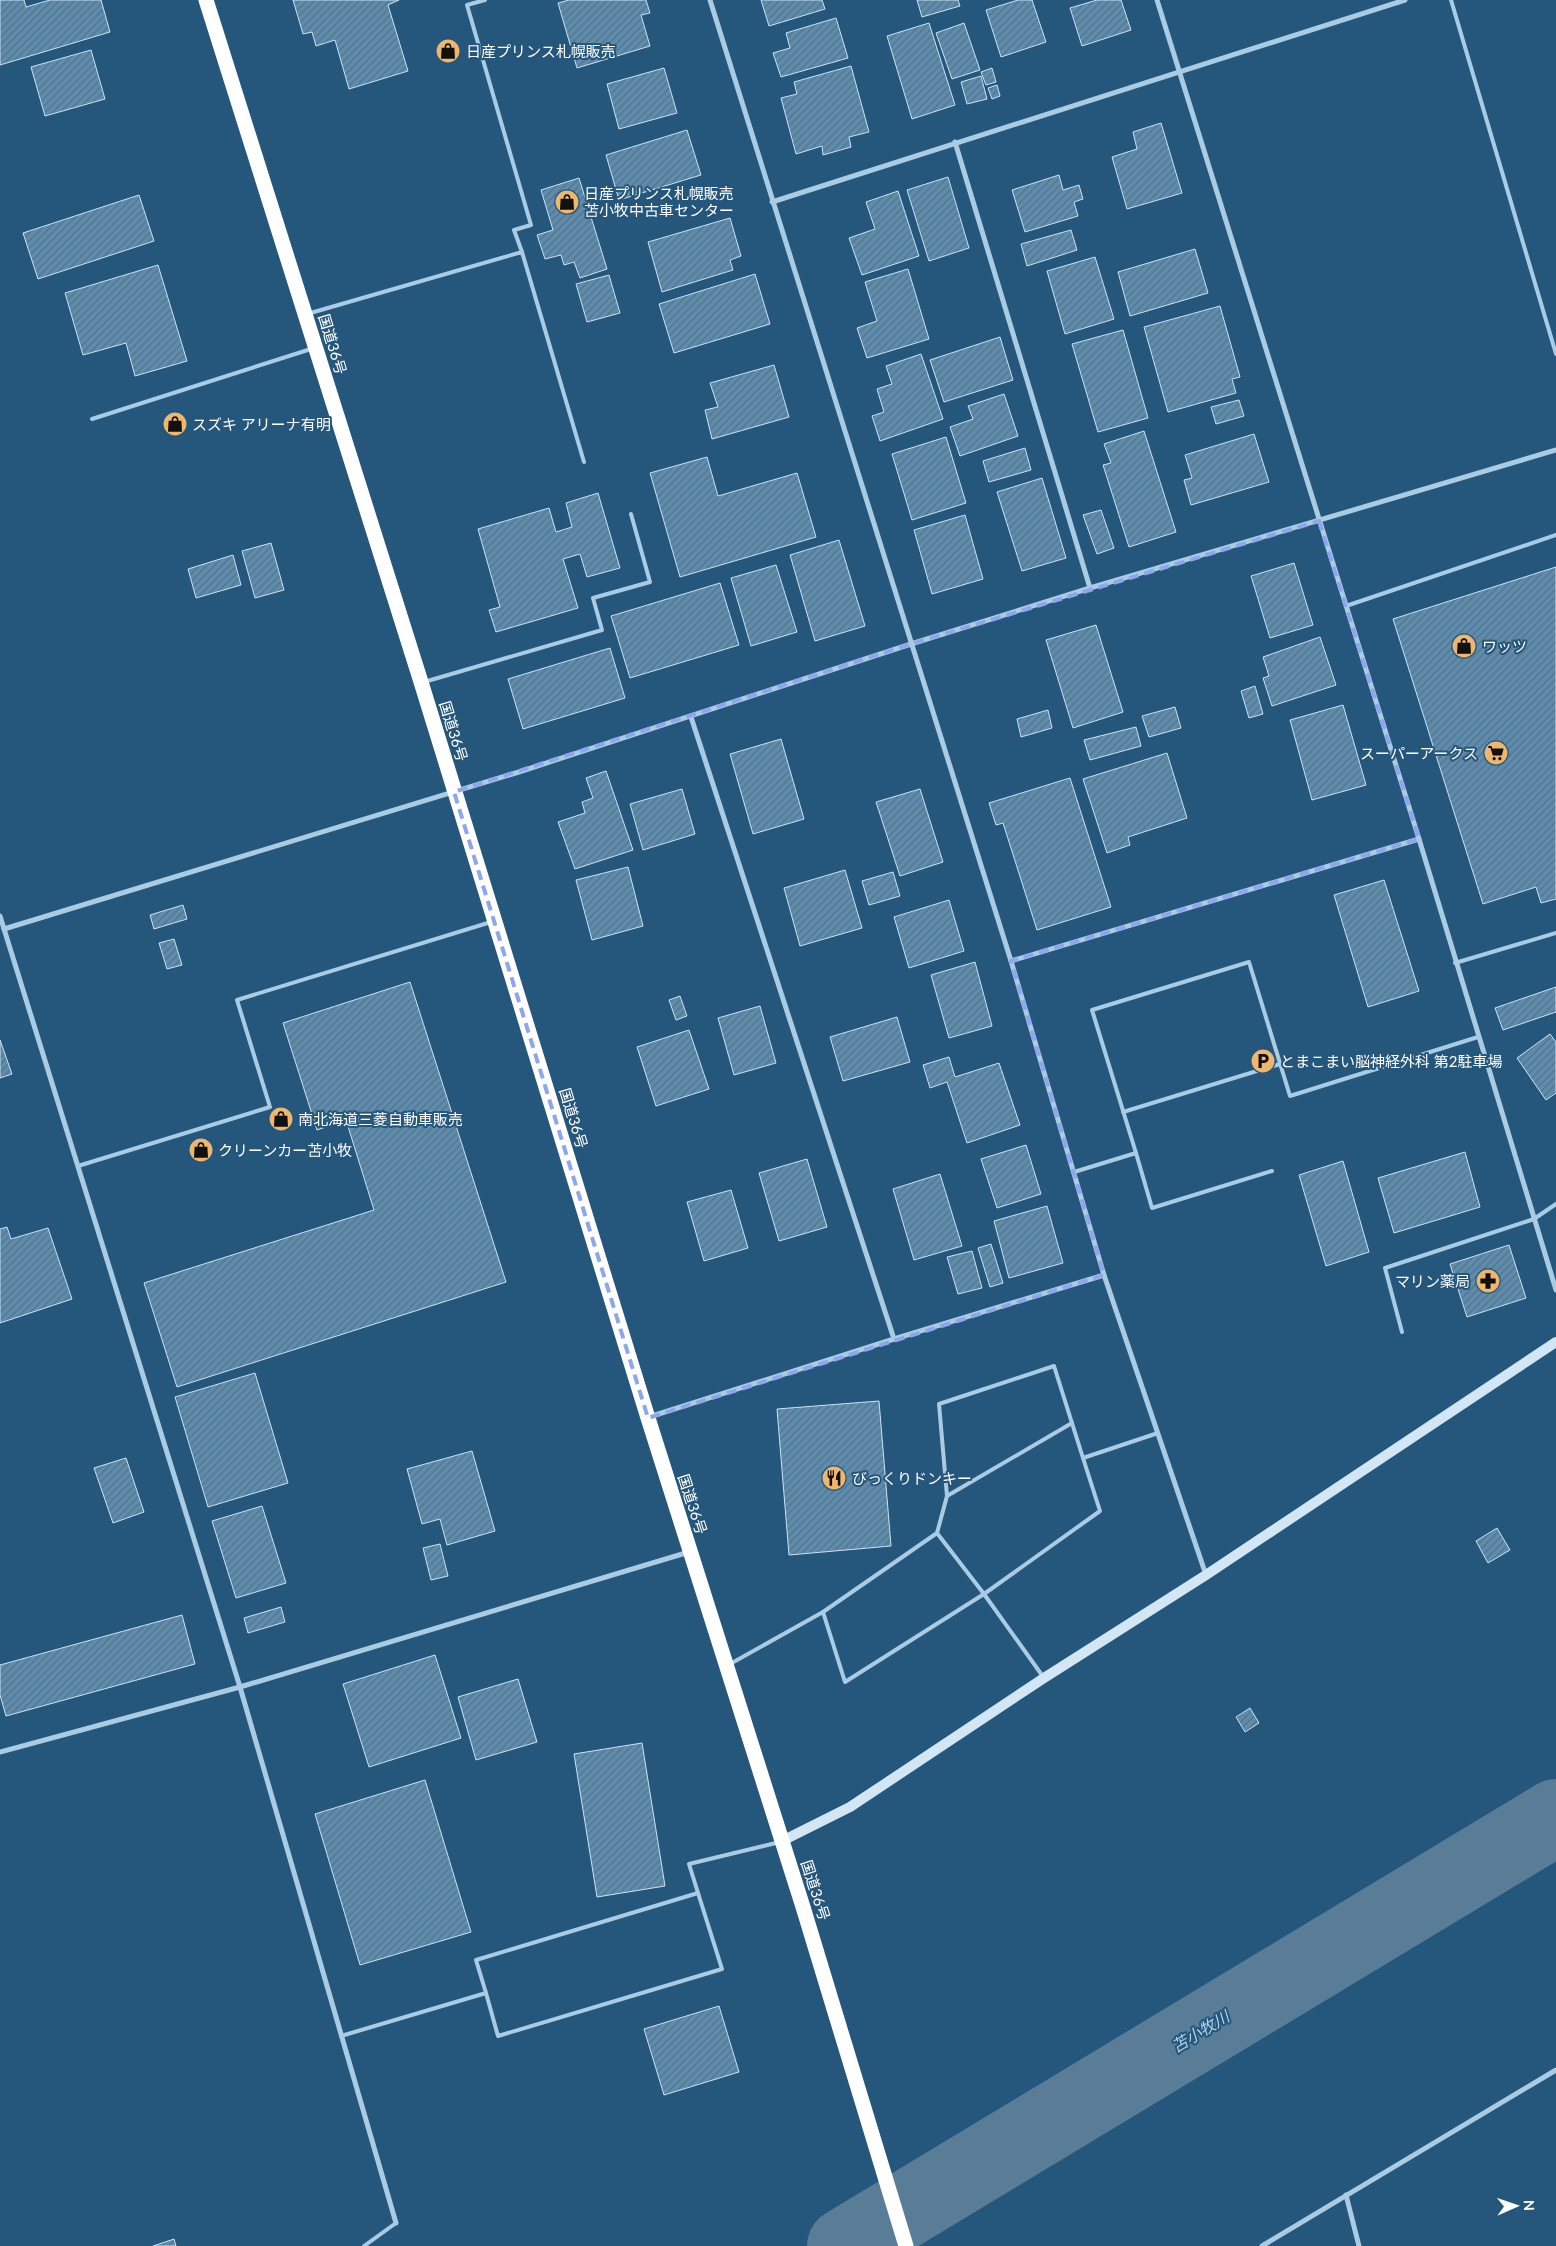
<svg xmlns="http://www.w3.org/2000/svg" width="1556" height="2246" viewBox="0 0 1556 2246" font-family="Lato,'Noto Sans JP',sans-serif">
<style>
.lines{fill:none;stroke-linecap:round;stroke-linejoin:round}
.river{stroke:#597d97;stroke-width:76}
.building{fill:url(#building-hatch);stroke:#cce3f4}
.lane{stroke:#a9cce4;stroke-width:4}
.street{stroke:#a9cce4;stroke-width:5}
.secondary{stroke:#d2e6f4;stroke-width:10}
.highway{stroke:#fff;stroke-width:15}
.marked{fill:none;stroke:#8ea6ec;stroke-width:4;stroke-dasharray:10 6;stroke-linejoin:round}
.labels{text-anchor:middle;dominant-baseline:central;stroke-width:4;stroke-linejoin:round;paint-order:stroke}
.poi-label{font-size:15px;fill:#fff;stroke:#25567b;text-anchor:start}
.street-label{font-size:15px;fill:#fff;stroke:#25567b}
.water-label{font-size:16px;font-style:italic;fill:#b4d5ec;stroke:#25567b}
</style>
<defs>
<pattern id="building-hatch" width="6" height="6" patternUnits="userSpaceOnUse" patternTransform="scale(1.25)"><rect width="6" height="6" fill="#5d8cad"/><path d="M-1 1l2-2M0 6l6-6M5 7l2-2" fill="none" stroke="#567286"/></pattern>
</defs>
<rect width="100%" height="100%" fill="#25567b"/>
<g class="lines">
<polyline class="river" points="845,2246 1556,1817"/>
</g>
<g class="building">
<polygon points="0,0 24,0 26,7 50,0 101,0 110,32 0,65"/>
<polygon points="293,0 399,0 388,5 408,71 349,89 335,40 316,46 312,32 303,34"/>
<polygon points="569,0 646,0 650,13 641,15 650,46 577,68 558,3"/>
<polygon points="761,0 822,0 825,9 769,26"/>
<polygon points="917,0 958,0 960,6 922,17"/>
<polygon points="1018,0 1032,0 1046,42 1001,57 986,10"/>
<polygon points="1097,0 1121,0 1131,30 1082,46 1070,8"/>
<polygon points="836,18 848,58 781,77 773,53 790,48 786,33"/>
<polygon points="929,23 955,105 912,119 887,36"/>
<polygon points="964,23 980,70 952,79 936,33"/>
<polygon points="91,50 105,99 45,116 31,67"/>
<polygon points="851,66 869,132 849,137 851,147 823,155 822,146 796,154 781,98 797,94 794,82"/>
<polygon points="664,68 677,113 619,129 607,84"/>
<polygon points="992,68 996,82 986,85 981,72"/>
<polygon points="981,76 987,99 967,104 961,82"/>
<polygon points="997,85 1000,96 992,99 988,88"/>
<polygon points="1161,123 1182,193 1127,209 1112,157 1137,149 1133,132"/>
<polygon points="687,130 701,175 619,200 606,155"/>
<polygon points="1059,175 1063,190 1079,185 1083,199 1074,202 1078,216 1025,232 1012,190"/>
<polygon points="948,177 969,248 929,261 907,190"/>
<polygon points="579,178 607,269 580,278 574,262 564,265 561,255 545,259 537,235 553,230 541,190"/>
<polygon points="898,191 919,256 862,275 849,238 875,229 866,202"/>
<polygon points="139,195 154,241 38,279 23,233"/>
<polygon points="730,218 741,256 730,260 733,270 662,292 648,242"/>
<polygon points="1071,230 1077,250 1027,266 1021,244"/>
<polygon points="1195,249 1208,293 1130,316 1118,272"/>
<polygon points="1095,257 1114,319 1065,334 1047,271"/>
<polygon points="158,265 187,361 135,376 126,343 83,355 65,293"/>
<polygon points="908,269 929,339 867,358 857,328 877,321 865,282"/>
<polygon points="755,274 770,324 674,353 659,304"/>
<polygon points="609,275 620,313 587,322 576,284"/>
<polygon points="1220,306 1240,377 1232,379 1236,393 1168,412 1144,327"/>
<polygon points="1123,330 1148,418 1098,432 1072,344"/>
<polygon points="1000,337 1013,380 944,402 930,360"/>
<polygon points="921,354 943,419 880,441 872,416 884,412 877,389 892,384 886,366"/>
<polygon points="774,365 789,417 712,439 705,410 718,407 710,383"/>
<polygon points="1004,394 1018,436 960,456 950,427 973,419 968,406"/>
<polygon points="1239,400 1244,416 1216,424 1211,407"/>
<polygon points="1144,431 1176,532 1129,547 1103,465 1111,463 1104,444"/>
<polygon points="1254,434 1269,482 1191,505 1184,480 1192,478 1185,455"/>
<polygon points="946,437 966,503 912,520 892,454"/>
<polygon points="1025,448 1031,470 989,482 983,461"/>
<polygon points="707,457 718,496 797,473 816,537 680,577 650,473"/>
<polygon points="1042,478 1066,558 1022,571 997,492"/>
<polygon points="598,493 620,568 587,577 580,554 563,559 578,608 496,632 489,610 500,607 478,529 549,508 556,532 572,527 566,503"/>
<polygon points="1101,510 1114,548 1097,554 1083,515"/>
<polygon points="965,515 983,579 932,594 914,530"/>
<polygon points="839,540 865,626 815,641 790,555"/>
<polygon points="271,543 284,590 255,598 242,551"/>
<polygon points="233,555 241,585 196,598 188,569"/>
<polygon points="1294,563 1313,625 1270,638 1251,576"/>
<polygon points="776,565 797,632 751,646 731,578"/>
<polygon points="1556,567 1556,899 1541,903 1536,887 1483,904 1393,619"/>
<polygon points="720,583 739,645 630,678 611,616"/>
<polygon points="1096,625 1123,712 1073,728 1046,640"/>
<polygon points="1320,637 1336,685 1272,706 1263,678 1269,676 1263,657"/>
<polygon points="610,648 625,698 523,729 508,679"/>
<polygon points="1255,686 1263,714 1249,718 1241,691"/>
<polygon points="1343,705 1366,785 1312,800 1290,720"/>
<polygon points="1175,707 1181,728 1149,737 1142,716"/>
<polygon points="1048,710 1052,728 1021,737 1017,719"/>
<polygon points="1136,727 1141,746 1090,760 1084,740"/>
<polygon points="781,739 804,819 753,834 730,754"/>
<polygon points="1167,753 1187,818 1128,837 1130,845 1107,853 1083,779"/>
<polygon points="606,771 633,850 575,869 558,822 585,813 582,802 593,798 586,778"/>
<polygon points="1070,778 1111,907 1037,930 1003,823 996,825 989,803"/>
<polygon points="682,789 695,834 643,850 630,804"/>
<polygon points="920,789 943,862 900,876 876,802"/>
<polygon points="628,867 643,926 592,940 576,880"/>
<polygon points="845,870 862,928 800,946 784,888"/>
<polygon points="893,872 900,896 869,905 862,881"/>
<polygon points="1384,880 1419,991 1368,1007 1334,895"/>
<polygon points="949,900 964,951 909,968 894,917"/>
<polygon points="183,905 187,919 154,929 150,915"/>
<polygon points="174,939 182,965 167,969 159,943"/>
<polygon points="975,962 992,1026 949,1038 931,975"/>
<polygon points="410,982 506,1282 177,1387 144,1283 374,1210 346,1120 317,1130 283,1023"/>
<polygon points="1556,987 1556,1012 1503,1030 1495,1008"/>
<polygon points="680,996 687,1016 676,1020 669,1000"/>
<polygon points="760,1006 776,1063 734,1075 718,1018"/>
<polygon points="897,1017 910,1062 843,1081 830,1037"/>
<polygon points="689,1030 709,1089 656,1106 637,1047"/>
<polygon points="1550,1034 1556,1042 1556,1093 1546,1100 1517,1058"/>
<polygon points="0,1040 12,1074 0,1078"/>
<polygon points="949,1057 955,1077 999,1063 1020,1125 967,1143 947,1082 930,1088 923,1065"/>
<polygon points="1026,1145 1041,1194 997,1208 981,1159"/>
<polygon points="1465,1152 1480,1207 1394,1233 1378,1178"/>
<polygon points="807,1159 827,1227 779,1241 759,1173"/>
<polygon points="1343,1161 1369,1252 1326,1266 1299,1175"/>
<polygon points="940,1174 962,1246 914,1260 893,1189"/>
<polygon points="731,1190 748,1248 704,1261 687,1202"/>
<polygon points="1047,1206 1063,1263 1009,1278 994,1221"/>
<polygon points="7,1227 11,1239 48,1228 72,1299 0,1323 0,1229"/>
<polygon points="991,1244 1003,1283 990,1287 978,1248"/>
<polygon points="1509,1245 1526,1298 1467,1317 1450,1264"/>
<polygon points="972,1251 982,1288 958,1294 947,1257"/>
<polygon points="255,1373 288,1483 208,1507 175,1397"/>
<polygon points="879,1401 891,1546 789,1555 777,1409"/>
<polygon points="472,1451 495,1531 447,1545 440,1519 422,1524 407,1469"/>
<polygon points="126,1458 144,1512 113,1523 94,1468"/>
<polygon points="262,1506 286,1583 236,1598 212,1521"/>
<polygon points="1497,1528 1510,1550 1488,1563 1476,1541"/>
<polygon points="440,1544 448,1576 431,1580 423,1548"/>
<polygon points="281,1607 285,1622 248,1633 244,1618"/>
<polygon points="182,1615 195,1664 6,1716 0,1695 0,1665"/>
<polygon points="435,1655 461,1738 369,1767 343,1684"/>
<polygon points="518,1679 537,1742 476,1760 458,1697"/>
<polygon points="1250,1708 1259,1723 1245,1732 1236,1717"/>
<polygon points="642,1743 665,1886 597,1897 574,1754"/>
<polygon points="425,1780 471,1932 360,1965 315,1814"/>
<polygon points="719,2006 739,2072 664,2095 644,2029"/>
<polygon points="174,2239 176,2246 153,2246"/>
</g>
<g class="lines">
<g class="lane">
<polyline points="485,0 467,5 531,225 514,230 522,252"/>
<polyline points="1451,0 1556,354"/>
<polyline points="307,314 522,252 584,462"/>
<polyline points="92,419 311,349"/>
<polyline points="1346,606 1556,535"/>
<polyline points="424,682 602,630 593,598 650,582 631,514"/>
<polyline points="1455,963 1556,933"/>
<polyline points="1123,1112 1280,1064"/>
<polyline points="1136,1153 1152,1208 1272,1171"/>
<polyline points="78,1166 270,1107 237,1000 491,922"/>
<polyline points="1074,1172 1136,1153 1092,1010 1249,962 1290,1096 1478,1037"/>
<polyline points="1402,1332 1385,1268 1534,1219 1556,1204"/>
<polyline points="947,1496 939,1404 1054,1366 1083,1458"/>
<polyline points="823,1612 845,1682 984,1594 937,1533"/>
<polyline points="730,1664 823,1612 937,1533 947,1496 1072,1423"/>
<polyline points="1044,1678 984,1594 1100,1511 1083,1458 1158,1433"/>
<polyline points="486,1993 498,2036 722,1969 698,1893"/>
<polyline points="341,2036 486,1993 476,1960 698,1893 689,1864 780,1842"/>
<polyline points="364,2246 396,2223"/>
</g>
<g class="street">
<polyline points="710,0 1011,961 1104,1275 1206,1575"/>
<polyline points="1157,0 1419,839 1556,1290"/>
<polyline points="955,142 1090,588"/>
<polyline points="772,202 1405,0"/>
<polyline points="691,717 894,1339"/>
<polyline points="0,916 240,1687 689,1552"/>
<polyline points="4,929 522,771 911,644 1090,588 1556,450"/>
<polyline points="1011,961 1419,839"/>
<polyline points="649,1417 894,1339 1104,1275"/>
<polyline points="0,1752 240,1687 396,2223"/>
<polyline points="1346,2195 1359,2246"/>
<polyline points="1262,2246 1556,2070"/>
</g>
<polyline class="secondary" points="782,1841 850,1807 1044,1678 1206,1575 1556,1342"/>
<polyline class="highway" points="206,0 421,682 648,1418 803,1907 906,2246"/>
</g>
<path class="marked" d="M1319 521 1419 839 1011 961 1104 1275 648 1418 454 792 911 644Z"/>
<defs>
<symbol id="shop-disc" viewBox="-11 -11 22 22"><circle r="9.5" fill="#eeb76d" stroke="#25567b"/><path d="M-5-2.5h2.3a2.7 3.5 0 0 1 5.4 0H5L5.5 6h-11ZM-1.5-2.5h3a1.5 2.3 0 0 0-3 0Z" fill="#111"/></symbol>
<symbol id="supermarket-disc" viewBox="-11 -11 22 22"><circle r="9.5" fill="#eeb76d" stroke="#25567b"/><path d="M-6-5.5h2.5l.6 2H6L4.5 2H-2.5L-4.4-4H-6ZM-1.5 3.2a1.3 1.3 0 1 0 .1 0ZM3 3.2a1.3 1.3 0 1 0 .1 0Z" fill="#111"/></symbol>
<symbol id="parking-disc" viewBox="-11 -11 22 22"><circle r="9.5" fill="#eeb76d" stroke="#25567b"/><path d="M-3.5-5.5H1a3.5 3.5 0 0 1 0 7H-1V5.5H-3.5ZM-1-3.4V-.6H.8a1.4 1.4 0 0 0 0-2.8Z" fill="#111"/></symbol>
<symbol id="pharmacy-disc" viewBox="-11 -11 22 22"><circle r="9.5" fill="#eeb76d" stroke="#25567b"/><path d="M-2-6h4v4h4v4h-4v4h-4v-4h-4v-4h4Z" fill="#111"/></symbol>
<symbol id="restaurant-disc" viewBox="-11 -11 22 22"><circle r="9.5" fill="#eeb76d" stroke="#25567b"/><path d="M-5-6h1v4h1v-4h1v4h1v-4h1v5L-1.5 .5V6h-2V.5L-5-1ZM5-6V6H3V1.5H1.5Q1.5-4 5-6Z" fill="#111"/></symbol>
</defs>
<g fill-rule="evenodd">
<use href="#shop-disc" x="434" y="37" width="28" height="28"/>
<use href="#shop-disc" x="553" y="188" width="28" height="28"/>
<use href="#shop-disc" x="161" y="410" width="28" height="28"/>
<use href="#shop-disc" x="1450" y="632" width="28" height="28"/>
<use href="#supermarket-disc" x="1482" y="739" width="28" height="28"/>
<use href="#parking-disc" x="1249" y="1047" width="28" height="28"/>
<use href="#shop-disc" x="267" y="1105" width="28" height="28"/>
<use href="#shop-disc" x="187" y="1136" width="28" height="28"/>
<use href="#pharmacy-disc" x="1474" y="1267" width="28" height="28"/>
<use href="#restaurant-disc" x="820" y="1464" width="28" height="28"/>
</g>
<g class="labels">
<g class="poi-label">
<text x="466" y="51">日産プリンス札幌販売</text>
<text x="584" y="193">日産プリンス札幌販売<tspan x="584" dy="17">苫小牧中古車センター</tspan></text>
<text x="192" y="424">スズキ アリーナ有明</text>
<text x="1482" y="646">ワッツ</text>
<text x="1478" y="753" text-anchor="end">スーパーアークス</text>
<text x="1280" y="1061">とまこまい脳神経外科 第2駐車場</text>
<text x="298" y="1119">南北海道三菱自動車販売</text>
<text x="218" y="1150">クリーンカー苫小牧</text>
<text x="1470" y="1281" text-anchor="end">マリン薬局</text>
<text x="852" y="1478">びっくりドンキー</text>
</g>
<g class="street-label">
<text transform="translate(333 344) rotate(73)">国道36号</text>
<text transform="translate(454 731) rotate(73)">国道36号</text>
<text transform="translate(574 1118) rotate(73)">国道36号</text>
<text transform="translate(693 1504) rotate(72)">国道36号</text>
<text transform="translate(816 1890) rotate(72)">国道36号</text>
</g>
<g class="water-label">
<text transform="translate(1200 2031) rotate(-31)">苫小牧川</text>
</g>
</g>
<g transform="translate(1516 2206) rotate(88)" stroke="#25567b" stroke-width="4" paint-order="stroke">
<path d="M0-4L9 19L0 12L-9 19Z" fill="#ffffff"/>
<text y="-8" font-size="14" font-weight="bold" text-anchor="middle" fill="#ffffff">N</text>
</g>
</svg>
